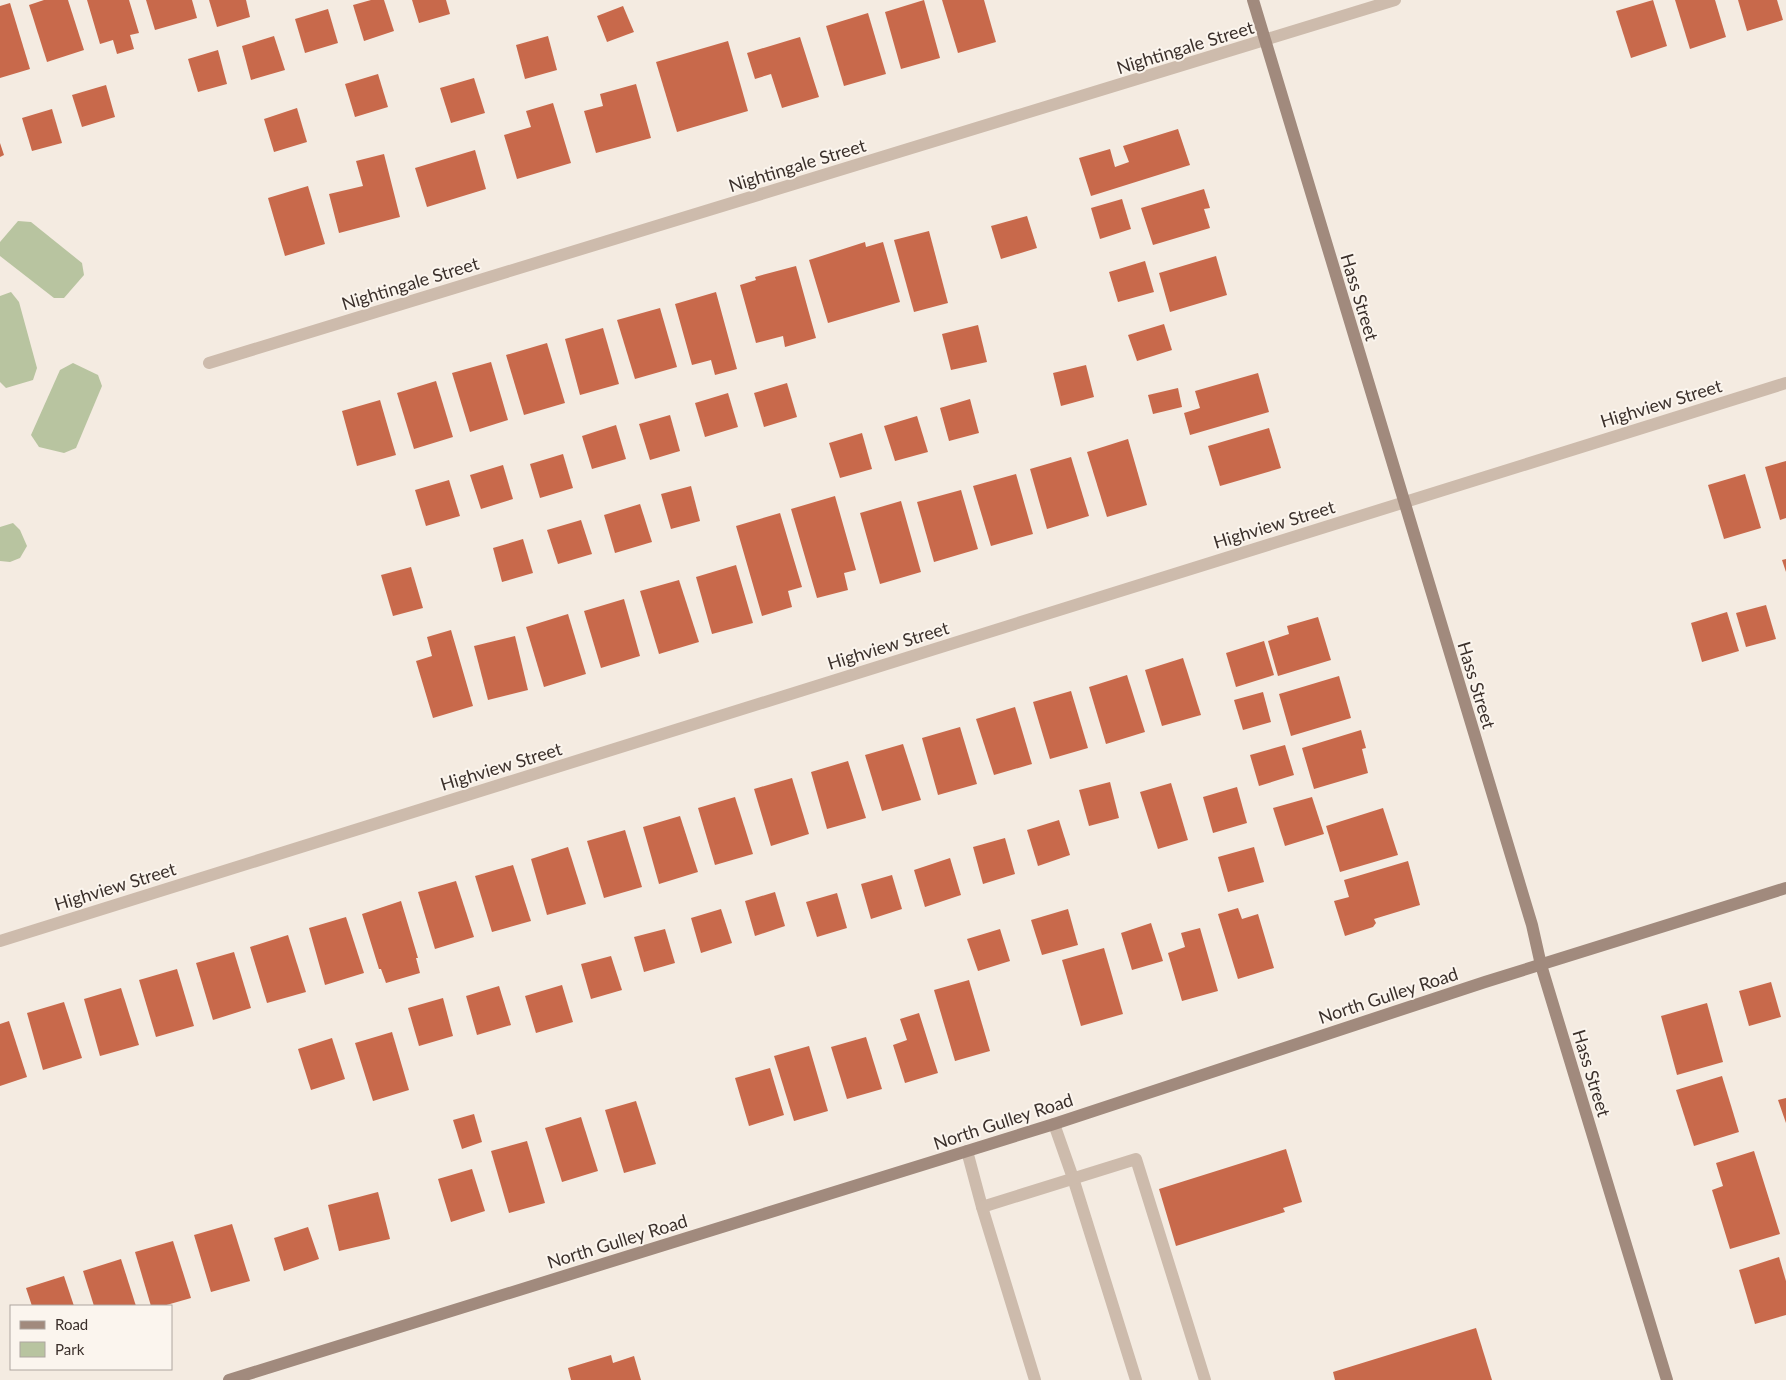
<svg xmlns="http://www.w3.org/2000/svg" width="1786" height="1380" viewBox="0 0 1786 1380" font-family="Lato,sans-serif">
<style>
.green{fill:#b8c4a0}
.building{fill:#c8694b}
.lines{fill:none;stroke-linecap:round;stroke-linejoin:round}
.lane{stroke:#cdbbac;stroke-width:12}
.street{stroke:#cdbbac;stroke-width:12}
.secondary{stroke:#a18a7d;stroke-width:12}
.labels{text-anchor:middle;dominant-baseline:central;stroke-width:4;stroke-linejoin:round;paint-order:stroke}
.street-label{font-size:18px;fill:#3b302b;stroke:#fbf5ee}
</style>
<rect width="100%" height="100%" fill="#f4ebe1"/>
<g class="green">
<polygon points="18,221 31,222 82,263 84,275 64,298 54,298 0,256 0,242"/>
<polygon points="11,292 19,302 37,368 33,380 6,388 0,382 0,296"/>
<polygon points="73,363 98,375 102,386 76,448 64,453 39,447 31,435 60,370"/>
<polygon points="13,523 20,530 27,546 20,558 10,562 0,561 0,527"/>
</g>
<g class="building">
<polygon points="44,0 68,0 84,50 47,62 29,5"/>
<polygon points="87,0 129,0 139,33 130,35 134,49 117,54 113,40 100,44"/>
<polygon points="146,0 192,0 197,18 155,30"/>
<polygon points="209,0 246,0 250,17 217,27"/>
<polygon points="371,0 384,0 394,31 364,41 353,5"/>
<polygon points="412,0 446,0 450,14 419,23"/>
<polygon points="924,0 940,58 901,69 885,12"/>
<polygon points="942,0 984,0 996,42 958,53"/>
<polygon points="1653,0 1667,46 1631,58 1616,11"/>
<polygon points="1675,0 1715,0 1726,37 1690,49"/>
<polygon points="1738,0 1777,0 1783,20 1747,31"/>
<polygon points="10,3 30,69 0,78 0,6"/>
<polygon points="623,6 634,32 607,42 597,16"/>
<polygon points="328,9 338,43 305,53 295,19"/>
<polygon points="868,13 886,74 844,86 826,26"/>
<polygon points="274,36 285,70 251,80 242,46"/>
<polygon points="548,36 557,70 525,79 516,45"/>
<polygon points="800,37 819,97 782,108 771,74 755,79 747,53"/>
<polygon points="728,41 748,111 677,132 656,62"/>
<polygon points="218,50 227,84 198,92 188,59"/>
<polygon points="378,74 388,107 355,117 345,84"/>
<polygon points="474,78 485,113 451,123 440,88"/>
<polygon points="636,84 651,138 596,153 584,111 603,106 600,94"/>
<polygon points="106,85 115,117 82,127 72,95"/>
<polygon points="553,103 571,163 517,179 504,135 531,127 526,111"/>
<polygon points="297,108 307,142 274,152 264,119"/>
<polygon points="52,109 62,143 32,151 22,118"/>
<polygon points="1178,129 1190,165 1091,196 1079,158 1110,149 1115,167 1129,162 1123,146"/>
<polygon points="0,143 4,155 0,157"/>
<polygon points="475,150 486,189 427,207 415,168"/>
<polygon points="384,154 400,217 339,233 329,194 363,186 356,161"/>
<polygon points="308,186 325,244 285,256 268,198"/>
<polygon points="1204,189 1210,208 1204,209 1210,228 1153,245 1141,208"/>
<polygon points="1122,199 1131,229 1100,239 1091,208"/>
<polygon points="1027,216 1037,248 1001,259 991,226"/>
<polygon points="929,231 948,303 914,312 894,240"/>
<polygon points="865,242 866,247 883,242 900,302 828,323 809,260"/>
<polygon points="1216,256 1227,295 1170,312 1159,273"/>
<polygon points="1145,261 1154,292 1118,302 1109,272"/>
<polygon points="796,266 816,338 785,347 783,336 756,343 740,285 756,280 755,277"/>
<polygon points="716,292 737,369 715,375 711,360 692,365 675,304"/>
<polygon points="660,308 677,367 635,379 617,320"/>
<polygon points="1164,324 1172,350 1137,361 1128,335"/>
<polygon points="978,325 987,362 951,370 942,334"/>
<polygon points="603,328 619,384 580,395 565,339"/>
<polygon points="547,343 565,403 524,415 506,355"/>
<polygon points="491,362 508,420 470,432 452,373"/>
<polygon points="1086,365 1094,397 1061,406 1053,373"/>
<polygon points="1258,373 1269,412 1190,435 1184,413 1200,408 1195,391"/>
<polygon points="436,381 453,437 414,449 397,393"/>
<polygon points="787,383 797,417 764,427 754,393"/>
<polygon points="1178,388 1182,407 1153,414 1148,395"/>
<polygon points="728,393 738,427 705,437 695,403"/>
<polygon points="970,399 979,433 949,441 940,408"/>
<polygon points="380,400 396,455 357,466 342,411"/>
<polygon points="670,415 680,451 650,460 639,424"/>
<polygon points="917,416 928,452 895,461 884,426"/>
<polygon points="616,425 626,459 592,469 582,436"/>
<polygon points="1269,428 1281,468 1220,486 1208,446"/>
<polygon points="862,433 872,469 840,478 829,443"/>
<polygon points="1128,439 1147,505 1107,517 1087,452"/>
<polygon points="563,454 573,488 540,498 530,464"/>
<polygon points="1071,457 1089,516 1047,529 1030,469"/>
<polygon points="1786,461 1786,518 1780,520 1765,467"/>
<polygon points="503,465 513,499 481,509 470,475"/>
<polygon points="1016,474 1033,534 991,546 973,486"/>
<polygon points="1745,474 1761,528 1724,539 1708,485"/>
<polygon points="449,480 460,516 426,526 415,490"/>
<polygon points="691,486 700,521 671,529 661,494"/>
<polygon points="961,490 978,549 934,562 917,502"/>
<polygon points="835,496 856,570 844,573 848,590 817,598 791,509"/>
<polygon points="901,501 921,572 880,584 860,513"/>
<polygon points="640,504 652,542 615,553 604,515"/>
<polygon points="780,513 802,587 788,591 792,607 762,616 736,526"/>
<polygon points="581,520 592,554 558,564 547,530"/>
<polygon points="523,539 533,573 502,582 493,548"/>
<polygon points="1786,559 1786,572 1782,560"/>
<polygon points="736,565 753,623 712,634 696,577"/>
<polygon points="411,567 423,608 393,616 381,575"/>
<polygon points="679,580 699,642 659,654 640,591"/>
<polygon points="624,599 640,656 601,668 584,611"/>
<polygon points="1766,605 1776,639 1746,647 1736,613"/>
<polygon points="1727,612 1739,651 1702,662 1691,623"/>
<polygon points="568,614 586,674 544,687 526,627"/>
<polygon points="1318,617 1331,660 1278,676 1268,641 1289,634 1287,626"/>
<polygon points="451,630 473,706 433,718 416,661 432,656 427,637"/>
<polygon points="515,636 528,690 488,700 474,646"/>
<polygon points="1264,641 1274,675 1236,687 1226,653"/>
<polygon points="1183,658 1201,715 1162,726 1145,670"/>
<polygon points="1127,675 1145,732 1106,744 1089,687"/>
<polygon points="1339,676 1351,718 1291,736 1279,694"/>
<polygon points="1071,691 1088,748 1050,759 1033,702"/>
<polygon points="1263,692 1271,722 1243,730 1234,700"/>
<polygon points="1015,707 1032,764 994,775 976,719"/>
<polygon points="960,727 977,784 938,795 922,738"/>
<polygon points="1361,730 1366,748 1362,749 1368,773 1314,789 1302,748"/>
<polygon points="903,744 921,800 882,811 865,755"/>
<polygon points="1285,745 1294,775 1259,786 1250,755"/>
<polygon points="848,761 866,818 827,829 811,772"/>
<polygon points="792,778 809,834 771,846 754,789"/>
<polygon points="1110,782 1119,818 1089,826 1079,790"/>
<polygon points="1171,783 1188,840 1158,849 1140,792"/>
<polygon points="1237,787 1247,823 1213,833 1203,797"/>
<polygon points="735,797 753,854 715,865 698,808"/>
<polygon points="1312,797 1324,834 1285,846 1273,808"/>
<polygon points="1383,808 1398,855 1340,872 1326,826"/>
<polygon points="680,816 698,872 659,884 643,827"/>
<polygon points="1059,820 1070,855 1038,866 1027,830"/>
<polygon points="625,830 642,887 604,898 587,841"/>
<polygon points="1005,838 1015,874 983,884 973,847"/>
<polygon points="568,847 586,904 547,915 531,859"/>
<polygon points="1254,847 1264,882 1228,892 1218,857"/>
<polygon points="950,858 961,895 925,907 914,870"/>
<polygon points="1408,861 1420,905 1374,919 1376,923 1373,927 1345,936 1334,901 1349,897 1344,880"/>
<polygon points="513,865 531,921 492,932 475,876"/>
<polygon points="892,875 902,909 871,919 861,884"/>
<polygon points="456,881 474,937 435,949 418,892"/>
<polygon points="775,892 785,926 755,936 745,901"/>
<polygon points="837,893 847,928 817,937 806,902"/>
<polygon points="401,901 418,958 416,958 420,973 386,983 381,969 379,969 362,914"/>
<polygon points="1238,908 1242,919 1258,914 1274,968 1238,979 1218,914"/>
<polygon points="721,909 732,943 701,953 691,918"/>
<polygon points="1068,909 1078,945 1042,955 1031,920"/>
<polygon points="346,917 364,973 325,985 309,928"/>
<polygon points="1151,923 1163,961 1132,970 1121,933"/>
<polygon points="1200,928 1218,991 1182,1001 1168,953 1185,947 1181,933"/>
<polygon points="665,929 675,963 644,972 634,937"/>
<polygon points="1000,929 1010,961 978,971 967,939"/>
<polygon points="288,935 306,992 267,1003 250,947"/>
<polygon points="1104,948 1123,1014 1081,1026 1062,960"/>
<polygon points="234,952 251,1008 213,1020 196,963"/>
<polygon points="611,956 622,990 591,999 581,964"/>
<polygon points="177,969 194,1026 156,1037 139,980"/>
<polygon points="969,980 990,1051 955,1061 934,990"/>
<polygon points="1771,982 1781,1017 1749,1026 1739,991"/>
<polygon points="562,985 573,1022 536,1033 525,996"/>
<polygon points="499,986 511,1025 477,1035 466,996"/>
<polygon points="121,988 139,1045 100,1056 84,999"/>
<polygon points="443,998 453,1036 419,1046 408,1008"/>
<polygon points="64,1002 82,1058 43,1070 27,1013"/>
<polygon points="1707,1003 1723,1062 1677,1075 1661,1016"/>
<polygon points="919,1013 938,1073 905,1083 893,1045 907,1040 900,1019"/>
<polygon points="9,1021 27,1077 0,1086 0,1024"/>
<polygon points="392,1032 409,1090 373,1101 355,1043"/>
<polygon points="866,1037 882,1089 847,1099 831,1047"/>
<polygon points="332,1038 345,1079 311,1090 298,1049"/>
<polygon points="809,1046 828,1111 794,1121 774,1056"/>
<polygon points="770,1068 784,1115 749,1126 735,1078"/>
<polygon points="1722,1076 1739,1132 1694,1146 1676,1090"/>
<polygon points="1786,1098 1786,1123 1778,1100"/>
<polygon points="636,1101 656,1164 624,1173 605,1110"/>
<polygon points="474,1114 482,1142 462,1149 453,1120"/>
<polygon points="581,1117 598,1171 562,1182 545,1128"/>
<polygon points="527,1141 545,1203 509,1213 491,1151"/>
<polygon points="1286,1149 1302,1202 1283,1208 1285,1212 1176,1246 1159,1189"/>
<polygon points="1754,1151 1780,1234 1730,1249 1712,1190 1723,1186 1716,1163"/>
<polygon points="472,1169 485,1211 451,1222 438,1179"/>
<polygon points="378,1192 390,1239 339,1251 328,1205"/>
<polygon points="232,1224 250,1281 211,1292 194,1235"/>
<polygon points="308,1227 319,1259 284,1271 274,1238"/>
<polygon points="173,1241 191,1298 163,1306 151,1306 135,1252"/>
<polygon points="1779,1257 1786,1281 1786,1315 1755,1324 1739,1270"/>
<polygon points="121,1259 136,1306 94,1306 83,1271"/>
<polygon points="64,1276 74,1306 32,1306 26,1288"/>
<polygon points="1476,1328 1492,1380 1335,1380 1333,1372"/>
<polygon points="611,1355 613,1363 634,1356 641,1380 571,1380 568,1368"/>
</g>
<g class="lines">
<g class="lane">
<polyline points="1054,1124 1073,1178 1136,1380"/>
<polyline points="967,1151 982,1207"/>
<polyline points="1035,1380 982,1207 1136,1159 1205,1380"/>
</g>
<g class="street">
<polyline points="209,363 1395,0"/>
<polyline points="0,941 1786,383"/>
</g>
<g class="secondary">
<polyline points="1253,0 1532,925 1541,965 1667,1380"/>
<polyline points="229,1380 1054,1124 1485,982 1786,888"/>
</g>
</g>
<g class="labels">
<g class="street-label">
<text transform="translate(1185 47) rotate(-17)">Nightingale Street</text>
<text transform="translate(797 165) rotate(-17)">Nightingale Street</text>
<text transform="translate(410 283) rotate(-17)">Nightingale Street</text>
<text transform="translate(1360 297) rotate(73)">Hass Street</text>
<text transform="translate(1661 403) rotate(-17)">Highview Street</text>
<text transform="translate(1274 524) rotate(-17)">Highview Street</text>
<text transform="translate(888 645) rotate(-17)">Highview Street</text>
<text transform="translate(1477 685) rotate(73)">Hass Street</text>
<text transform="translate(501 766) rotate(-17)">Highview Street</text>
<text transform="translate(115 886) rotate(-17)">Highview Street</text>
<text transform="translate(1388 995) rotate(-18)">North Gulley Road</text>
<text transform="translate(1592 1073) rotate(73)">Hass Street</text>
<text transform="translate(1003 1121) rotate(-18)">North Gulley Road</text>
<text transform="translate(617 1241) rotate(-17)">North Gulley Road</text>
</g>
</g>
<rect x="10" y="1305" width="162" height="65" fill="#fbf5ee" stroke="#aea6a0"/>
<rect x="20" y="1321" width="25" height="8" fill="#a18a7d" stroke="#aea6a0"/>
<text x="55" y="1330" font-size="15" fill="#3b302b">Road</text>
<rect x="20" y="1342" width="25" height="15" fill="#b8c4a0" stroke="#aea6a0"/>
<text x="55" y="1355" font-size="15" fill="#3b302b">Park</text>
</svg>
